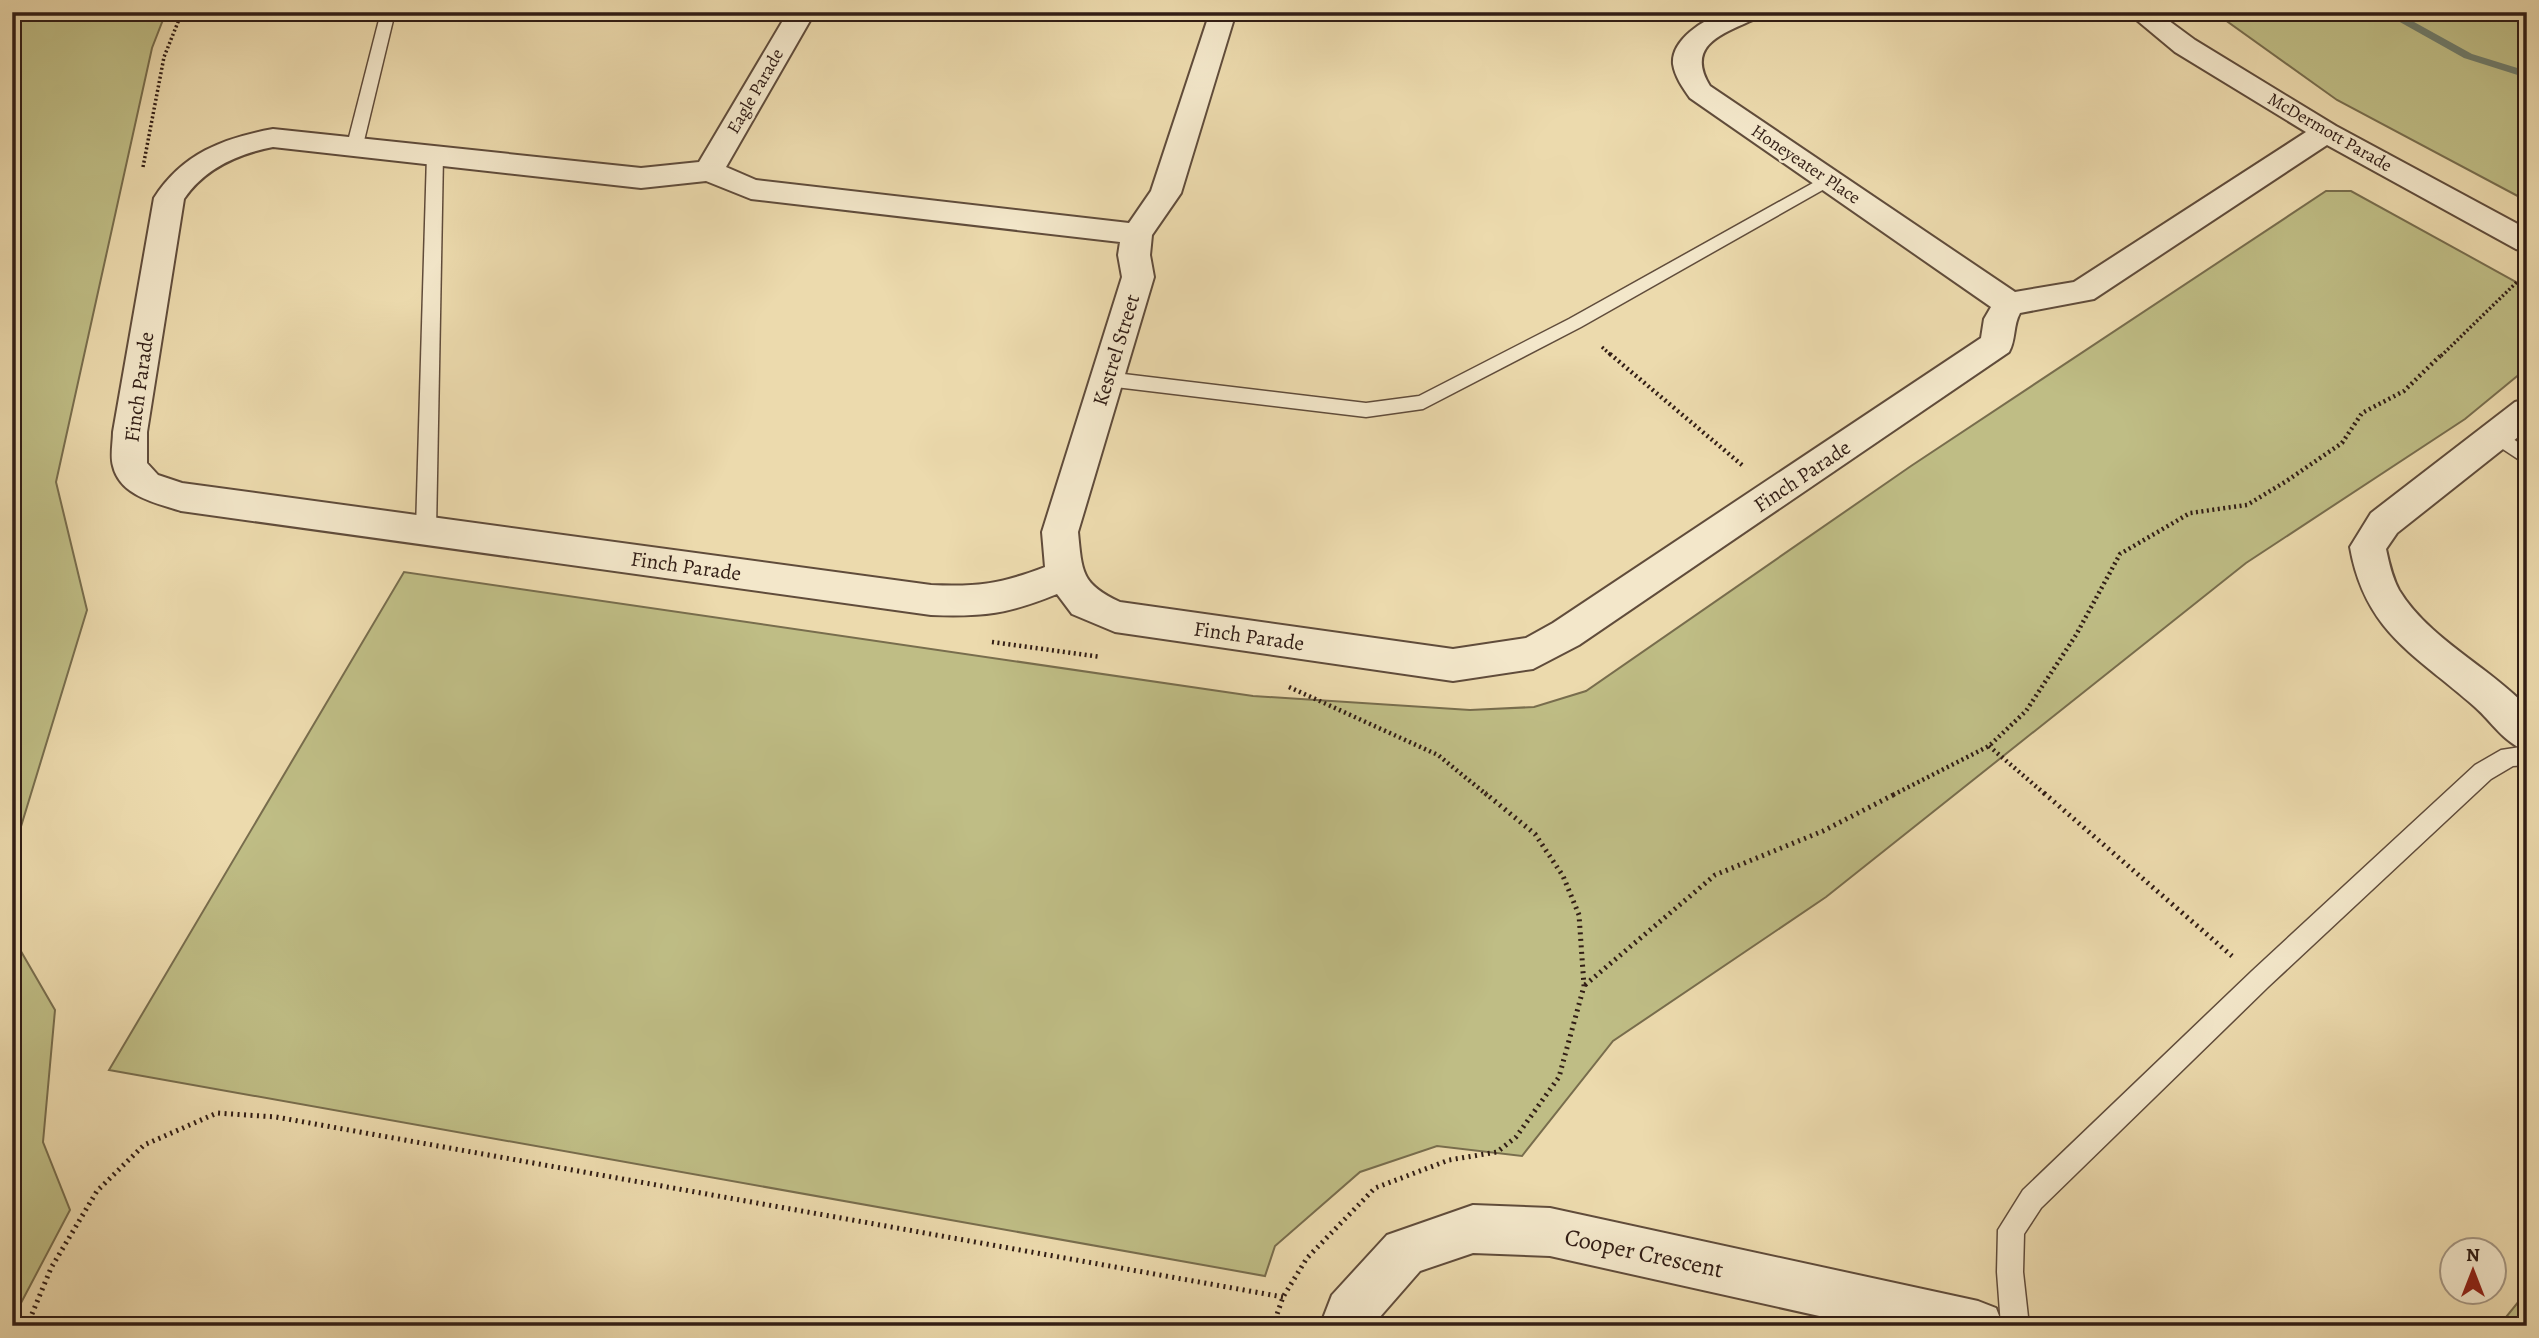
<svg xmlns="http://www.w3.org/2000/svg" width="2539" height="1338" viewBox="0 0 2539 1338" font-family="Alegreya,serif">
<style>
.green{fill:#bfbd85;stroke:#786d4d;stroke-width:2}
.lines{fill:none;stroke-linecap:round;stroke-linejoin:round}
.stream{fill:#6f7c6c;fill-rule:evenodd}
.lane-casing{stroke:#604c3b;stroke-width:3}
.street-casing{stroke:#604c3b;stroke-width:4}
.path-far2{stroke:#311d15;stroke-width:3.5;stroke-dasharray:2 2.5;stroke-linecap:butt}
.path-far1{stroke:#311d15;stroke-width:4.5;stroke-dasharray:2 3.5;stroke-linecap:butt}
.path{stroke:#311d15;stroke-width:5;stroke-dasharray:2 4.5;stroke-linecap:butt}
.lane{fill:#f3e7ca;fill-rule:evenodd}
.street{fill:#f3e7ca;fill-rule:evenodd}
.labels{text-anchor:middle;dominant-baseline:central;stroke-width:5;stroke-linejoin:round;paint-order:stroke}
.far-street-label{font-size:18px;fill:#311d15;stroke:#f3e7ca}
.street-label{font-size:21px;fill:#311d15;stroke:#f3e7ca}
.near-street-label{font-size:24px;fill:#311d15;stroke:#f3e7ca}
</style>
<rect width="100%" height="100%" fill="#ecdaad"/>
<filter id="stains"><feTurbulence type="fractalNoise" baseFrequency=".00286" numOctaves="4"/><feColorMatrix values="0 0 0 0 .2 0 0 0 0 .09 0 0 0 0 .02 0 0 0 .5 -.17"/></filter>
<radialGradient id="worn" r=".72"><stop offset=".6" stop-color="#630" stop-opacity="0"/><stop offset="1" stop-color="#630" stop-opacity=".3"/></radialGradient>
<g class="green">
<polygon points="12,12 166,12 152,48 56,482 87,610 12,856"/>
<polygon points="2214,12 2527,12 2527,201 2337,100"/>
<polygon points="2326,191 2351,191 2527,288 2527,368 2465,419 2246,563 1826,897 1613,1041 1522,1156 1437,1146 1360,1172 1275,1246 1265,1276 109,1070 404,572 1253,696 1470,710 1534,707 1586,691 1911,466"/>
<polygon points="15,941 55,1010 43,1142 70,1210 12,1320 12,943"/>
<polygon points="2527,1291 2527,1326 2502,1322"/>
</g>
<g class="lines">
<polygon class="stream" points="2382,12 2396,12 2472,54 2527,71 2527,78 2464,58"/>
<defs>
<g id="lane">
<polygon points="381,12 395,12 363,145 355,150 347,145"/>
<polygon points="435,150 443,155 436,530 433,535 426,538 419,535 416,530 427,155"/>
<polygon points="1829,174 1835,175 1837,179 1835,183 1581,327 1423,409 1366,417 1107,386 1101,384 1098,379 1101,374 1107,372 1366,403 1419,396 1569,319"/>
<polygon points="2496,428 2527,448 2527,465 2489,440 2487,435 2489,430"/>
<polygon points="2527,746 2527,765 2513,766 2491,779 2268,987 2041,1208 2024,1234 2023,1272 2029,1326 2001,1326 1997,1272 1998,1230 2023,1190 2252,971 2475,765 2501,750"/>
</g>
<g id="street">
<path d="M788 12H815L726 167 756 180 1129 223 1151 191 1210 12H1236L1181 193 1152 235 1150 255 1154 277 1078 532C1082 572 1081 584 1120 602L1453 649 1526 638 1553 623 1981 338 1984 319 1991 307 1690 98C1683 88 1675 77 1673 64 1671 40 1703 20 1723 13 1734 10 1750 12 1761 12L1757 18C1725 33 1684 44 1710 86L2015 292 2074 282 2306 132 2175 52 2127 12H2157L2195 40 2336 126 2527 229V252L2516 249 2327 145 2094 299 2020 313C2013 325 2016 340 2009 352L1579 645 1533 669 1453 681 1115 632 1072 614 1057 594C1008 614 984 617 931 615L181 511C156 503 120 496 113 466 110 456 113 442 113 432L154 198C182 154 223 138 273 129L641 168 699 162ZM273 147 641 188 706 181 751 199 1120 242 1118 255 1122 277 1042 532 1045 567C1001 584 978 587 931 585L182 483 158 475 147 463V432L184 199C205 168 238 154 273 147Z"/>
<path d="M2527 399V430L2397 533 2386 549C2389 563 2392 577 2399 590 2429 639 2488 666 2527 707V751C2504 743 2492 722 2475 707 2415 654 2365 632 2350 547L2371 513 2515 402Z"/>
<polygon points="1473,1205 1550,1208 1978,1301 1996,1308 2003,1326 1864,1326 1550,1256 1473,1253 1420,1271 1372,1326 1320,1326 1332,1295 1387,1235"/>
</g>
</defs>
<use href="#lane" class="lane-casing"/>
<use href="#street" class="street-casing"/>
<g class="path-far2">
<polyline points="143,167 164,57 182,12"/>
<polyline points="1602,347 1612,356"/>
<polyline points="2441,356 2521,278"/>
</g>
<g class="path-far1">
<polyline points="1610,354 1742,465"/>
<polyline points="992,642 1101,657"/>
<polyline points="1289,687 1438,755 1487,795"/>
<polyline points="1989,746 2046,795"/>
<polyline points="1893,795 1989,746 2026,711 2076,635 2120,554 2190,513 2247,505 2285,482 2342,443 2362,413 2404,391 2442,354"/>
</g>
<g class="path">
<polyline points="2044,793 2232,956"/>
<polyline points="1585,985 1715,875 1823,831 1897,793"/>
<polyline points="27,1326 51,1268 97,1191 144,1145 217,1113 276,1117 1283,1297"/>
<polyline points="1273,1326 1283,1297 1307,1258 1375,1188 1449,1160 1497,1152 1516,1137 1559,1077 1584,986 1579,915 1563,876 1535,834 1485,793"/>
</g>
<use href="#lane" class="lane"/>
<use href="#street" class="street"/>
</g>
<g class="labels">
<g class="far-street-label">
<text transform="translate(755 91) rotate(-60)">Eagle Parade</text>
<text transform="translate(2330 132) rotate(30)">McDermott Parade</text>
<text transform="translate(1806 164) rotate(34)">Honeyeater Place</text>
</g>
<g class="street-label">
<text transform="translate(1116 350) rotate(-73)">Kestrel Street</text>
<text transform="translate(139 387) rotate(-82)">Finch Parade</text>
<text transform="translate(1802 476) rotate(-34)">Finch Parade</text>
<text transform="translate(686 566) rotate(8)">Finch Parade</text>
<text transform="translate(1249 636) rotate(8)">Finch Parade</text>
</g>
<g class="near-street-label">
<text transform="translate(1644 1253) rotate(12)">Cooper Crescent</text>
</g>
</g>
<rect width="2539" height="1338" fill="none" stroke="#ecdaad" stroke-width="42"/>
<rect x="14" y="14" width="2511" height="1310" fill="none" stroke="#311d15" stroke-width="3.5"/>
<rect x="21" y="21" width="2497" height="1296" fill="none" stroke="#311d15" stroke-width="2"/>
<g transform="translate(2473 1271)"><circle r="33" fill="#f3e7ca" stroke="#a59682" stroke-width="2"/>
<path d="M0-5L12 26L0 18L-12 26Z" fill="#8f2418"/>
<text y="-10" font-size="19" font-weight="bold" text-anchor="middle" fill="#311d15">N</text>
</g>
<rect width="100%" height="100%" filter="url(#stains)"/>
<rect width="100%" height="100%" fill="url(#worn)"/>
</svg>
